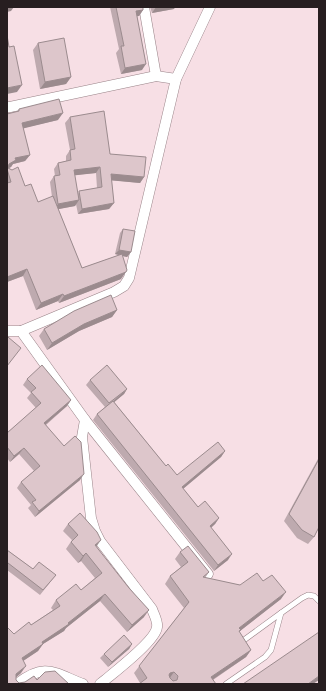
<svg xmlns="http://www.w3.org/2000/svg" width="326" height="691" viewBox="0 0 326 691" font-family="'PT Sans Narrow',sans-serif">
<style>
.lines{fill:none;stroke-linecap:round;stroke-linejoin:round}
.lane-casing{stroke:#998388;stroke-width:6}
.street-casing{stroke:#998388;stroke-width:11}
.lane{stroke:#fff;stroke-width:5}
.street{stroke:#fff;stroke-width:10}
.wall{fill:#beaaaf;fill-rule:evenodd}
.shaded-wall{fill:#9b8b8e}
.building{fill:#ddc6cb;stroke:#9b8b8e;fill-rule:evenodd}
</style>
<rect width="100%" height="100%" fill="#f7dfe5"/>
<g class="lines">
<defs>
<g id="lane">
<polyline points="244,640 281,613"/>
<polyline points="226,684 265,657 271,650 281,613 302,598 308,595 314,596 319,601"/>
</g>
<g id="street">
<polyline points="144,7 156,76"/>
<polyline points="7,107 10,107 156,76 176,79"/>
<polyline points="7,331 21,331 114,292 124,286 129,278 176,79 210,7"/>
<path d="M21 331 85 420 82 437 91 518 95 531 100 541 152 609C154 615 158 621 157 627 156 640 116 671 105 680L100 684"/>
<polyline points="85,420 208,574"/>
<path d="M17 684C45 662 54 673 83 684"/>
</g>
</defs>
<use href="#lane" class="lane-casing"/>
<use href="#street" class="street-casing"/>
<use href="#lane" class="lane"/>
<use href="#street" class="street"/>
</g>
<g class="wall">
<polygon points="110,7 143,7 143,10 139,16 137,16 142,70 121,74 116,53 119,49"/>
<polygon points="150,7 175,7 174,9 152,13"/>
<polygon points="38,43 71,77 66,84 40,89 33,50"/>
<path d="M19 109 58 120 23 128 30 155 25 161 13 164 11 167 9 168 25 186 38 202 52 197 50 182 54 176H55L54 169 58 163 66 161V156L70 150 65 123 70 117 110 154 144 177 140 183 111 180 114 203 109 209 78 214 76 204 75 206 58 209 82 268 119 255 115 254 120 233 123 229 131 252 127 257 122 256 121 279 59 303 58 301 36 310 23 276 7 282V114L17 112ZM96 173 97 188 79 191 78 194 74 175Z"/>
<polygon points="117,310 112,317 79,331 47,350 39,336 44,329"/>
<polygon points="27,379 71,400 67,406 46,425 80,480 35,517 28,508 31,505 17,488 21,482 34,471 19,454 10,462 7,458 7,433 36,408 27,398 31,393 23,385"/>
<polygon points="90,380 127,389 124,394 114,402 166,466 177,475 225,451 221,457 183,489 198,507 219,518 215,524 211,528 228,560 214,571 93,420 97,414 105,407 86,385"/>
<polygon points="319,457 319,527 314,537 308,544 297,538 284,521"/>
<polygon points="68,524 97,547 144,617 127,632 100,601 66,628 64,631 43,644 38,651 23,661 21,673 16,677 16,680 19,683 37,680 69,684 7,684 14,634 31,625 53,610 51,608 56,600 81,590 95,578 81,561 78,563 66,549 72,540 63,531"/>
<polygon points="7,550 33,569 56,575 40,595 7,570"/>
<polygon points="180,552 209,572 205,578 240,585 263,581 281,599 240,631 239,632 251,650 246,657 213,680 140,683 134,673 184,608 165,584 170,576 181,567 175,559"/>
<polygon points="132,644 129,649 108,667 100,658 104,654"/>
</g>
<g class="shaded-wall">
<polygon points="7,7 14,7 11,11 7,12"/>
<polygon points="156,7 175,7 174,9 152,13"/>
<polygon points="143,10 139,16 132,17 136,11"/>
<polygon points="146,64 142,70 121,74 125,68"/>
<polygon points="71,77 66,84 40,89 45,82"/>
<polygon points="22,85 17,92 7,94 7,88"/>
<polygon points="63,113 58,120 17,130 22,123"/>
<polygon points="30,155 25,161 13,164 11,167 7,169 9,164 15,158"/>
<polygon points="100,167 96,173 69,176 74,170"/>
<polygon points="111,174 144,177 140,183 107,180"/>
<polygon points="79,200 75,206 54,210 58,204"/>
<polygon points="114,203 109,209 78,214 82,209"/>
<polygon points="119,250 131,252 127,257 115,254"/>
<polygon points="27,269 23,276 7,282 7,277"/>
<polygon points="126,272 121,279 59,303 64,296"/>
<polygon points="63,294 58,301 36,310 41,303"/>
<polygon points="117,310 112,317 79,331 47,350 52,343 84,324"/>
<polygon points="127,389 124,394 106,409 110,404"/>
<polygon points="71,400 67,406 40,429 44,423"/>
<polygon points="24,448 19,454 10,462 14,456"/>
<polygon points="225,451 221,457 178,493 182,487"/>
<polygon points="84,474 80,480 35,517 39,511"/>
<polygon points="219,518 215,524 206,532 210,526"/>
<polygon points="101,540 96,547 95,545"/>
<polygon points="86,553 81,561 78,563 83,556"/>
<polygon points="232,554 228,560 214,571 218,565"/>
<polygon points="286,592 281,599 240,631 236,637 239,628"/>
<polygon points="105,594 100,601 66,628 64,631 43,644 38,651 17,665 22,658 42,642 68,623"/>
<polygon points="149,610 144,617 127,632 132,625"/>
<polygon points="132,644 129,649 108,667 112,662"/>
<polygon points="251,650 246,657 206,684 211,677"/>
<polygon points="26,666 21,673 11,682 16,674"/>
<polygon points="174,672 169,679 165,680 170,673"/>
<polygon points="319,676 319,680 313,684 308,684"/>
</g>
<g class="building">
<polygon points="116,7 143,7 143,10 136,11 146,64 125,68 121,46 124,46"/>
<polygon points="7,35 9,47 14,46 22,85 7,88"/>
<polygon points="64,38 71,77 45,82 38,43"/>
<polygon points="59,99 63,113 22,123 30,155 15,158 16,160 9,164 8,168 12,170 18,167 25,186 31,184 38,202 53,196 82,268 122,254 127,270 126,272 64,296 63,294 41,303 27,269 7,277 7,183 11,182 7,169 7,114 19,111 19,109"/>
<polygon points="104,111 110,154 146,157 144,177 111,174 114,203 82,209 79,191 102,187 100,167 74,170 79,200 58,204 54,176 60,175 58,163 71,160 70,150 75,149 70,117"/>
<polygon points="123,229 135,231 131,252 119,250"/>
<polygon points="111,295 117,310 84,324 52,343 44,329 74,311"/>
<polygon points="8,337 21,348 7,366 7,338"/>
<polygon points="42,365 71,400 44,423 64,446 75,436 81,442 84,474 39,511 32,502 36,500 21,482 40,466 24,448 14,456 7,447 7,433 41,403 31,392 36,388 27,379"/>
<polygon points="107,365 127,389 109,403 90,380"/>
<polygon points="113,401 166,466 168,464 177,475 218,442 225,451 182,487 198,507 205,501 219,518 210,526 232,554 218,565 97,414"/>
<polygon points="319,459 319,527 314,537 302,530 289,514"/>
<polygon points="80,513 97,532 101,540 95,545 129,588 149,610 132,625 105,594 68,623 69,624 42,642 43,644 22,658 26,666 16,674 16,680 19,683 25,682 34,676 37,680 45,672 55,671 69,684 7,684 7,627 14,634 29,622 31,625 60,606 56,600 76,584 81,590 102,573 86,553 83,556 71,542 78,535 68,524"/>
<path d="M188 546 209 572 203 577 240 585 257 573 263 581 272 575 286 592 239 628 241 630 239 631 251 650 211 677 216 684H139L147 678 139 666 189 602 170 576 188 562 180 552ZM174 672 178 676 177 680 173 681 170 678 169 675 170 673Z"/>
<polygon points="7,550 33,569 39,562 56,575 43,590 8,563 7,565"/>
<polygon points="319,632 319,676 308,684 243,684"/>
<polygon points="124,635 132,644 112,662 104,654"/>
</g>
<rect width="326" height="691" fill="none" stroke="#271e20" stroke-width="16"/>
</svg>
